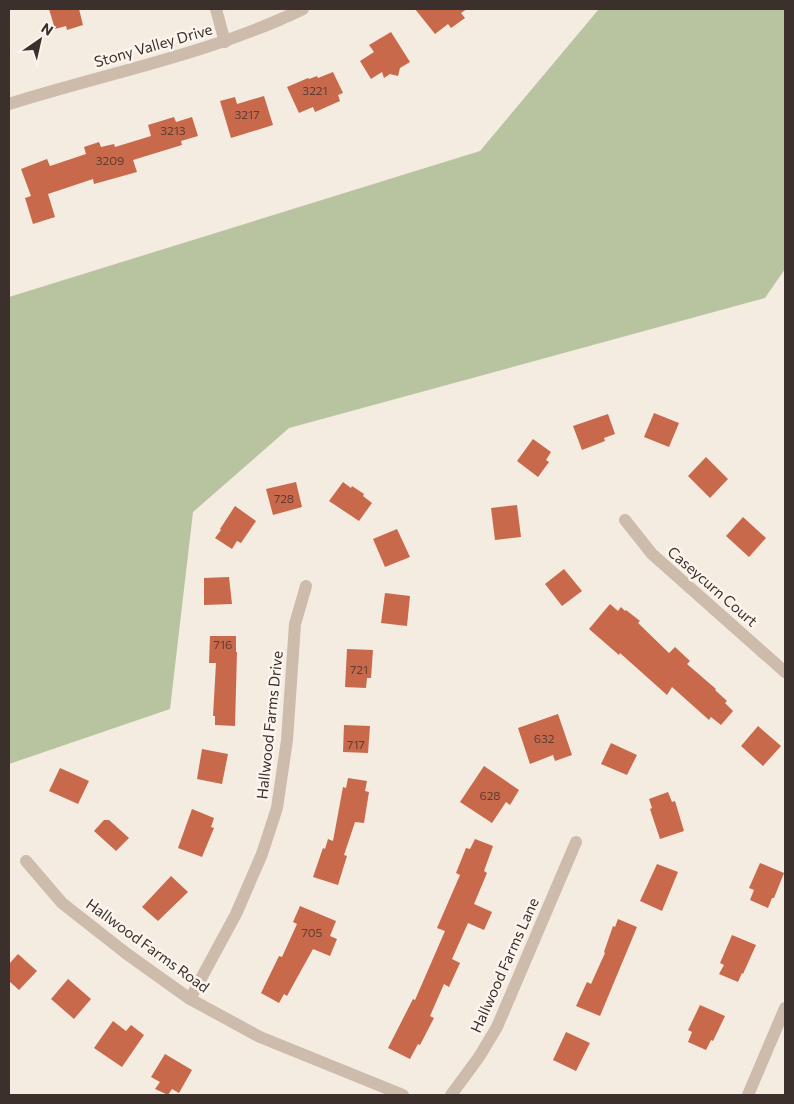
<svg xmlns="http://www.w3.org/2000/svg" width="794" height="1104" viewBox="0 0 794 1104" font-family="Commissioner,sans-serif">
<style>
.green{fill:#b8c4a0}
.building{fill:#c8694b}
.lines{fill:none;stroke-linecap:round;stroke-linejoin:round}
.street{stroke:#cdbbac;stroke-width:12}
.labels{text-anchor:middle;dominant-baseline:central;stroke-width:5;stroke-linejoin:round;paint-order:stroke}
.number-label{font-size:12px;fill:#5e3e33}
.street-label{font-size:15px;fill:#3b302b;stroke:#fbf5ee}
</style>
<rect width="100%" height="100%" fill="#f4ebe1"/>
<polygon class="green" points="599,9 785,9 785,269 765,298 289,428 193,512 170,709 9,764 9,297 480,151"/>
<g class="building">
<polygon points="49,9 79,9 83,25 67,30 66,26 55,29"/>
<polygon points="415,9 467,9 461,13 465,18 451,28 448,24 435,34"/>
<polygon points="391,32 410,62 400,68 398,76 390,74 384,78 382,72 371,79 360,61 374,52 369,45"/>
<polygon points="333,72 343,93 338,95 340,101 315,112 313,107 299,113 287,87 308,78 309,79 317,76 318,78"/>
<polygon points="264,96 273,125 231,138 220,101 235,97 237,104"/>
<polygon points="174,117 176,122 192,117 198,136 181,141 182,145 133,160 137,172 94,184 93,179 48,194 55,217 33,224 25,198 31,196 21,169 47,159 50,166 86,154 84,147 99,142 101,147 114,144 115,147 151,136 148,125"/>
<polygon points="654,413 679,423 669,447 644,437"/>
<polygon points="608,414 615,434 604,438 605,441 582,450 573,426"/>
<polygon points="533,439 551,452 546,460 549,462 538,477 517,461"/>
<polygon points="706,457 728,479 710,498 688,476"/>
<polygon points="296,482 302,507 273,515 266,489"/>
<polygon points="343,482 351,488 352,486 364,494 363,496 372,503 359,521 329,501"/>
<polygon points="517,505 521,537 495,540 491,508"/>
<polygon points="235,506 256,521 241,543 237,541 232,549 215,538 221,530 220,529"/>
<polygon points="743,517 766,538 749,557 726,536"/>
<polygon points="397,529 410,557 385,567 373,539"/>
<polygon points="564,569 582,591 562,606 545,584"/>
<polygon points="229,577 232,604 204,605 204,578"/>
<polygon points="385,593 410,596 407,626 381,623"/>
<polygon points="610,604 618,611 621,607 625,611 626,610 640,621 638,623 669,653 675,647 690,661 687,664 716,689 715,690 727,701 725,703 733,711 721,725 711,717 709,720 672,687 667,695 620,653 619,655 589,629"/>
<polygon points="210,636 236,636 236,652 237,652 235,726 215,725 215,716 213,716 216,663 209,663"/>
<polygon points="347,649 373,650 371,678 367,678 366,688 345,687"/>
<polygon points="558,714 572,755 555,761 553,755 530,764 518,728"/>
<polygon points="344,725 370,726 368,753 343,752"/>
<polygon points="758,726 781,746 763,766 741,746"/>
<polygon points="611,743 637,755 627,775 601,764"/>
<polygon points="202,749 228,754 222,784 197,779"/>
<polygon points="484,766 519,790 510,805 506,802 492,823 460,802"/>
<polygon points="60,768 89,781 78,804 49,791"/>
<polygon points="348,778 367,781 365,791 369,792 364,823 355,822 344,855 347,856 338,885 313,877 323,848 325,849 328,839 333,841 343,787 346,788"/>
<polygon points="668,792 672,802 675,801 684,831 660,839 650,809 652,808 649,799"/>
<polygon points="192,809 214,818 211,827 214,828 202,857 178,848"/>
<polygon points="104,820 109,820 129,838 116,851 94,831"/>
<polygon points="475,839 493,846 484,871 487,873 474,904 492,912 484,930 468,923 452,959 460,963 449,987 444,984 430,1016 434,1018 420,1045 418,1044 410,1059 388,1048 413,999 415,1000 445,931 437,928 460,875 456,873 466,848 470,849"/>
<polygon points="760,863 784,873 774,898 772,898 768,908 750,900 754,890 749,888"/>
<polygon points="657,864 678,872 662,911 640,901"/>
<polygon points="171,876 188,892 158,921 142,907"/>
<polygon points="300,906 336,921 330,936 337,939 330,956 313,949 287,996 284,994 279,1003 261,993 279,956 282,957 297,924 293,922"/>
<polygon points="618,919 637,927 600,1016 576,1006 587,982 591,984 605,953 604,952 613,926 615,927"/>
<polygon points="732,935 756,945 743,974 742,973 738,982 719,974 724,965 720,963"/>
<polygon points="18,954 37,971 19,990 9,981 9,964"/>
<polygon points="68,979 91,999 74,1019 51,999"/>
<polygon points="700,1005 725,1016 713,1041 711,1040 706,1050 688,1042 692,1032 688,1030"/>
<polygon points="113,1021 126,1031 131,1025 144,1035 122,1067 94,1048"/>
<polygon points="566,1032 590,1043 576,1071 553,1060"/>
<polygon points="165,1054 192,1070 179,1093 172,1089 168,1095 155,1089 160,1082 151,1077"/>
</g>
<g class="lines">
<g class="street">
<polyline points="216,9 225,42"/>
<path d="M9 104C107 73 210 54 303 9"/>
<polyline points="625,520 652,554 785,672"/>
<polyline points="26,861 62,903 127,954 190,999 260,1037 403,1095"/>
<polyline points="190,999 236,914 262,854 277,808 287,740 295,624 306,586"/>
<polyline points="451,1095 479,1057 497,1027 576,842"/>
<polyline points="748,1095 785,1008"/>
</g>
</g>
<g class="labels">
<g class="number-label">
<text x="315" y="90">3221</text>
<text x="247" y="114">3217</text>
<text x="173" y="130">3213</text>
<text x="110" y="160">3209</text>
<text x="284" y="498">728</text>
<text x="223" y="644">716</text>
<text x="359" y="669">721</text>
<text x="544" y="738">632</text>
<text x="356" y="744">717</text>
<text x="490" y="795">628</text>
<text x="312" y="932">705</text>
</g>
<g class="street-label">
<text transform="translate(153 45) rotate(-16)">Stony Valley Drive</text>
<text transform="translate(713 586) rotate(41)">Caseycurn Court</text>
<text transform="translate(269 725) rotate(-84)">Hallwood Farms Drive</text>
<text transform="translate(148 945) rotate(36)">Hallwood Farms Road</text>
<text transform="translate(504 965) rotate(-66)">Hallwood Farms Lane</text>
</g>
</g>
<rect width="794" height="1104" fill="none" stroke="#3b302b" stroke-width="20"/>
<g transform="translate(40 40) rotate(34)" stroke="#fbf5ee" stroke-width="4" paint-order="stroke">
<path d="M0-4L9 19L0 12L-9 19Z" fill="#3b302b"/>
<text y="-8" font-size="14" font-weight="bold" text-anchor="middle" fill="#3b302b">N</text>
</g>
</svg>
